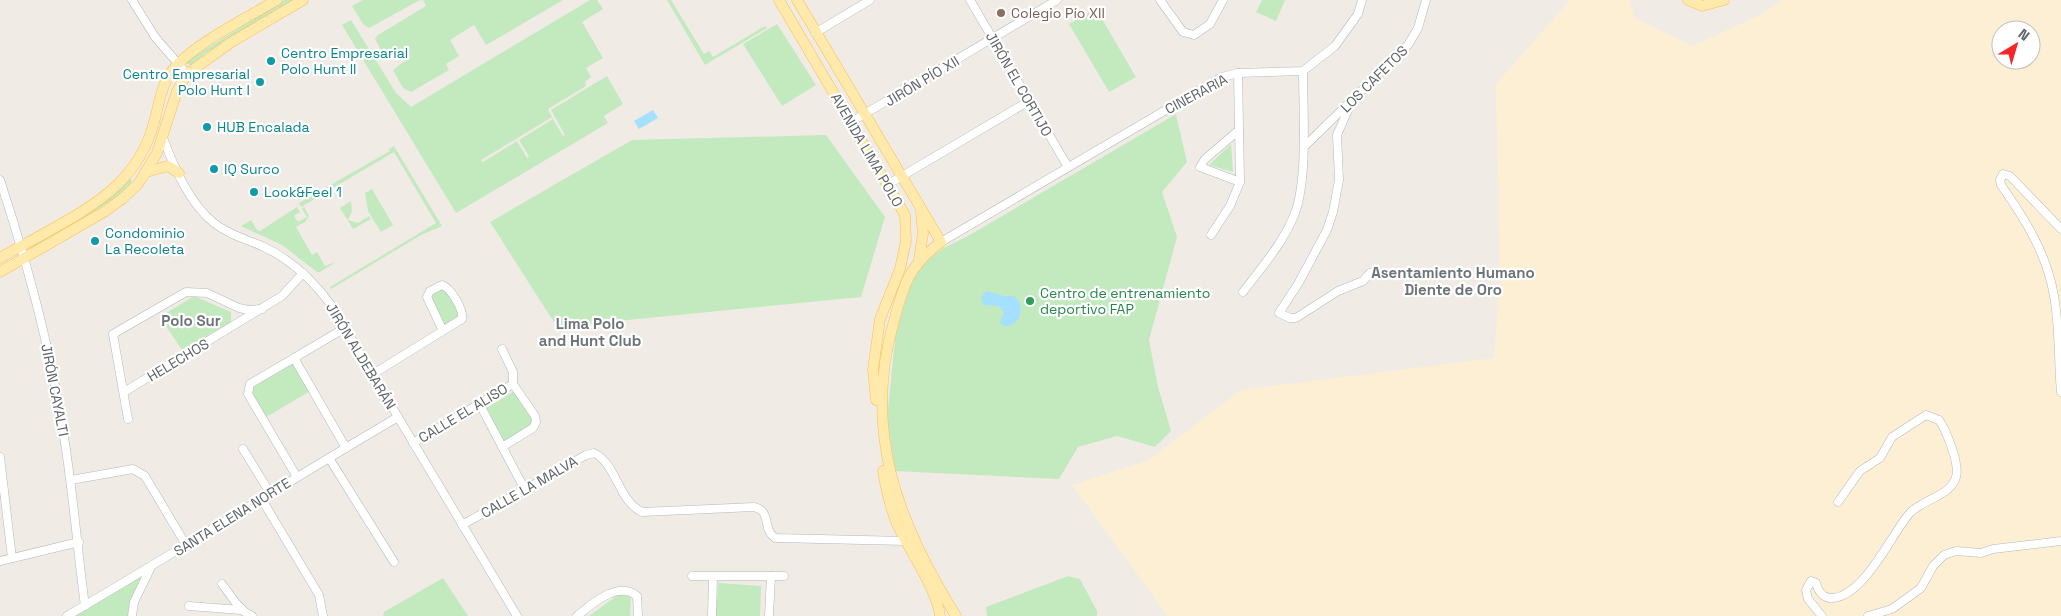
<svg xmlns="http://www.w3.org/2000/svg" width="2061" height="616" viewBox="0 0 2061 616" font-family="'Space Grotesk',sans-serif">
<style>
.green{fill:#c3e9bf}
.sand{fill:#fdefd3;fill-rule:evenodd}
.water{fill:#a6e0ff}
.lines{fill:none;stroke-linecap:round;stroke-linejoin:round}
.minor-casing{stroke:#b5b8bc;stroke-width:9}
.major-casing{stroke:#fcbd52;stroke-width:11}
.minor{stroke:#fff;stroke-width:8}
.major{stroke:#ffeaab;stroke-width:10}
.education-dot{fill:#8d6e63;stroke:#fff;stroke-width:2}
.culture-dot{fill:#0f9aa8;stroke:#fff;stroke-width:2}
.leisure-dot{fill:#2e9e5b;stroke:#fff;stroke-width:2}
.labels{text-anchor:middle;dominant-baseline:central;stroke-width:4.5;stroke-linejoin:round;paint-order:stroke}
.education-label{font-size:14px;fill:#785e54;stroke:#fff;text-anchor:start}
.culture-label{font-size:14px;fill:#0d838f;stroke:#fff;text-anchor:start}
.street-label{font-size:14px;fill:#5c6266;stroke:#fff}
.leisure-label{font-size:14px;fill:#27864d;stroke:#fff;text-anchor:start}
.neighbourhood-label{font-size:15px;font-weight:bold;fill:#6d7478;stroke:#fff}
</style>
<rect width="100%" height="100%" fill="#f0ece5"/>
<g class="green">
<polygon points="284,0 295,0 204,54 191,65 187,64 187,61"/>
<polygon points="363,0 420,0 369,28 363,24 352,6"/>
<polygon points="423,0 563,0 486,45 474,25 450,40 459,56 446,64 449,70 411,92 403,88 393,70 405,61 399,51 385,57 375,39 378,35 426,6"/>
<polygon points="590,0 597,0 603,9 582,22 603,58 586,68 591,77 585,82 586,86 548,109 552,117 481,160 483,162 517,141 527,158 529,156 519,140 553,119 563,136 565,135 551,110 607,76 623,104 604,116 608,123 456,213 342,25 351,20 396,93 411,107"/>
<polygon points="667,0 671,0 704,54 709,51 713,57 765,26 767,28 705,65"/>
<polygon points="1262,0 1285,0 1276,21 1256,12"/>
<polygon points="1096,9 1136,77 1109,92 1069,24"/>
<polygon points="777,24 816,85 782,106 743,44"/>
<polygon points="1176,114 1187,162 1162,192 1177,237 1149,340 1158,387 1171,431 1155,447 1117,436 1078,447 1059,479 895,471 887,419 898,310 904,292 921,265 942,249 968,236"/>
<polygon points="826,135 885,217 861,297 557,327 490,222 632,140"/>
<polygon points="1231,144 1233,172 1209,165"/>
<polygon points="394,146 442,226 421,235 331,289 330,287 436,223 394,152 301,207 299,203 390,151 389,149"/>
<polygon points="130,177 132,182 117,197 33,249 32,242"/>
<polygon points="372,189 393,225 381,232 368,211 365,193"/>
<polygon points="351,201 352,211 348,220 358,223 369,216 371,219 353,229 340,208"/>
<polygon points="297,207 300,212 294,216 298,222 307,217 302,209 304,207 309,216 305,222 296,227 312,255 317,252 325,266 336,262 320,272 317,272 282,245 241,226 251,220 257,230 260,231"/>
<polygon points="442,285 462,314 442,329 428,294"/>
<polygon points="194,296 231,312 231,322 182,350 160,317"/>
<polygon points="294,358 312,390 263,419 248,394 250,384"/>
<polygon points="516,390 536,423 502,443 483,410"/>
<polygon points="143,575 134,593 128,616 73,616"/>
<polygon points="1068,576 1080,579 1097,611 1097,616 987,616 986,607"/>
<polygon points="443,578 468,616 383,616 384,612"/>
<polygon points="718,583 761,586 760,616 716,616"/>
<polygon points="618,595 631,596 630,616 589,616"/>
</g>
<path class="sand" d="M1570 0H1630L1634 18 1693 46 1762 14 1781 0H2061V616H1168L1072 485 1147 461 1241 390 1494 358 1500 282 1496 84ZM2001 30H2031V60H2001Z"/>
<g class="water">
<polygon points="653,110 658,118 639,129 634,121"/>
<path d="M986 291 1004 296H1014L1020 303C1023 315 1018 324 1006 327L1000 323 1004 313 999 306 983 305 981 297Z"/>
</g>
<g class="lines">
<defs>
<g id="minor">
<polyline points="132,0 155,37 187,74"/>
<polyline points="970,0 1068,167"/>
<polyline points="1160,0 1183,32 1194,35 1210,24 1223,0"/>
<polyline points="815,33 870,0"/>
<polyline points="1351,103 1337,135 1339,180 1333,212 1327,230 1298,284 1279,313 1290,318 1296,318 1338,291 1363,281 1370,273"/>
<polyline points="851,122 1057,0"/>
<polyline points="1239,130 1205,159 1200,167 1240,182"/>
<path d="M163 138C174 167 189 203 214 223 228 234 245 239 262 246 290 259 313 280 331 305L517 616"/>
<polyline points="1304,147 1408,45 1418,28 1426,0"/>
<path d="M0 180C27 262 50 346 63 431 73 489 77 547 85 606"/>
<polyline points="887,185 1029,101"/>
<path d="M2061 229 2010 176 2003 174 2000 180 2001 185C2025 219 2047 254 2054 296 2060 328 2058 360 2061 392"/>
<polyline points="1211,235 1230,206 1240,182 1238,73"/>
<polyline points="941,242 1222,77 1238,73 1303,71 1335,46 1358,14 1362,0"/>
<path d="M1243 292C1262 267 1284 242 1295 213 1308 178 1303 109 1303 71"/>
<polyline points="294,358 346,448"/>
<path d="M373 374 462 319C464 310 451 288 442 285L430 291 427 297 443 331"/>
<polyline points="124,392 282,296 303,273"/>
<polyline points="479,403 524,488"/>
<polyline points="128,419 113,334 186,292 207,293 239,308 249,310 262,309"/>
<polyline points="413,443 513,384"/>
<polyline points="502,447 533,428 536,422 535,416 513,384 513,372 502,349"/>
<polyline points="243,449 270,493"/>
<polyline points="0,457 12,558"/>
<polyline points="329,458 394,562"/>
<polyline points="297,477 248,394 250,384 345,328"/>
<polyline points="71,480 133,469 145,476 186,545"/>
<polyline points="261,498 319,595 323,616"/>
<path d="M462 525 586 455 594 453C617 464 618 501 642 512L754 507C772 511 762 529 775 538L906 541"/>
<polyline points="0,561 79,542"/>
<polyline points="692,576 784,576"/>
<polyline points="222,584 236,603 243,610"/>
<polyline points="189,606 241,610 252,616"/>
<path d="M67 616C178 551 287 482 398 417"/>
<polyline points="132,616 134,602 150,569"/>
<path d="M577 616C592 604 618 580 637 596L638 616"/>
<polyline points="712,616 713,577"/>
<polyline points="769,616 771,576"/>
<path d="M1822 616 1808 599 1806 590 1811 581 1816 583C1818 590 1821 597 1830 598 1863 599 1891 535 1909 514 1922 499 1950 497 1956 477 1960 464 1946 430 1939 420L1926 415 1892 437 1880 458 1860 471 1838 502"/>
<polyline points="1868,616 1892,609 1921,588 1933,566 1944,555 1956,551 1981,553 1993,549 2061,541"/>
</g>
<g id="major">
<polyline points="779,0 905,215 906,241 900,269 880,319 873,370 876,400"/>
<path d="M797 0 941 242C909 266 904 283 894 321 862 431 898 523 956 616"/>
<polyline points="1688,0 1702,6 1724,0"/>
<polyline points="146,172 168,166 179,173"/>
<path d="M0 258C34 238 89 212 116 186 134 169 148 146 154 122 159 106 160 89 169 75 187 47 247 18 277 0"/>
<polyline points="919,259 923,234 921,212"/>
<polyline points="0,272 104,212 122,199 138,184 157,153 177,91 187,74 230,43 303,0"/>
<path d="M883 471C886 489 890 507 897 524 909 550 937 589 940 616"/>
</g>
</defs>
<use href="#minor" class="minor-casing"/>
<use href="#major" class="major-casing"/>
<use href="#minor" class="minor"/>
<use href="#major" class="major"/>
</g>
<circle class="education-dot" cx="1001" cy="13" r="5"/>
<g class="culture-dot">
<circle cx="271" cy="61" r="5"/>
<circle cx="260" cy="82" r="5"/>
<circle cx="207" cy="127" r="5"/>
<circle cx="214" cy="169" r="5"/>
<circle cx="254" cy="192" r="5"/>
<circle cx="95" cy="241" r="5"/>
</g>
<circle class="leisure-dot" cx="1030" cy="301" r="5"/>
<g class="labels">
<g class="education-label">
<text x="1011" y="13">Colegio Pío XII</text>
</g>
<g class="culture-label">
<text x="281" y="53">Centro Empresarial<tspan x="281" dy="16">Polo Hunt II</tspan></text>
<text x="250" y="74" text-anchor="end">Centro Empresarial<tspan x="250" dy="16">Polo Hunt I</tspan></text>
<text x="217" y="127">HUB Encalada</text>
<text x="224" y="169">IQ Surco</text>
<text x="264" y="192">Look&amp;Feel 1</text>
<text x="105" y="233">Condominio<tspan x="105" dy="16">La Recoleta</tspan></text>
</g>
<g class="street-label">
<text transform="translate(1374 79) rotate(-45)">LOS CAFETOS</text>
<text transform="translate(922 81) rotate(-31)">JIRÓN PÍO XII</text>
<text transform="translate(1019 84) rotate(60)">JIRÓN EL CORTIJO</text>
<text transform="translate(1196 94) rotate(-28)">CINERARIA</text>
<text transform="translate(867 150) rotate(60)">AVENIDA LIMA POLO</text>
<text transform="translate(361 356) rotate(59)">JIRÓN ALDEBARÁN</text>
<text transform="translate(178 360) rotate(-31)">HELECHOS</text>
<text transform="translate(55 390) rotate(79)">JIRÓN CAYALTI</text>
<text transform="translate(463 413) rotate(-31)">CALLE EL ALISO</text>
<text transform="translate(529 487) rotate(-30)">CALLE LA MALVA</text>
<text transform="translate(232 517) rotate(-32)">SANTA ELENA NORTE</text>
</g>
<g class="leisure-label">
<text x="1040" y="293">Centro de entrenamiento<tspan x="1040" dy="16">deportivo FAP</tspan></text>
</g>
<g class="neighbourhood-label">
<text x="1453" y="272">Asentamiento Humano<tspan x="1453" dy="17">Diente de Oro</tspan></text>
<text x="191" y="320">Polo Sur</text>
<text x="590" y="323">Lima Polo<tspan x="590" dy="17">and Hunt Club</tspan></text>
</g>
</g>
<g transform="translate(2016 45) rotate(38)"><circle r="24" fill="#ffffff" stroke="#bec0c2"/>
<path d="M0-4L9 19L0 12L-9 19Z" fill="#f62527"/>
<text y="-8" font-size="14" font-weight="bold" text-anchor="middle" fill="#5c6266">N</text>
</g>
</svg>
